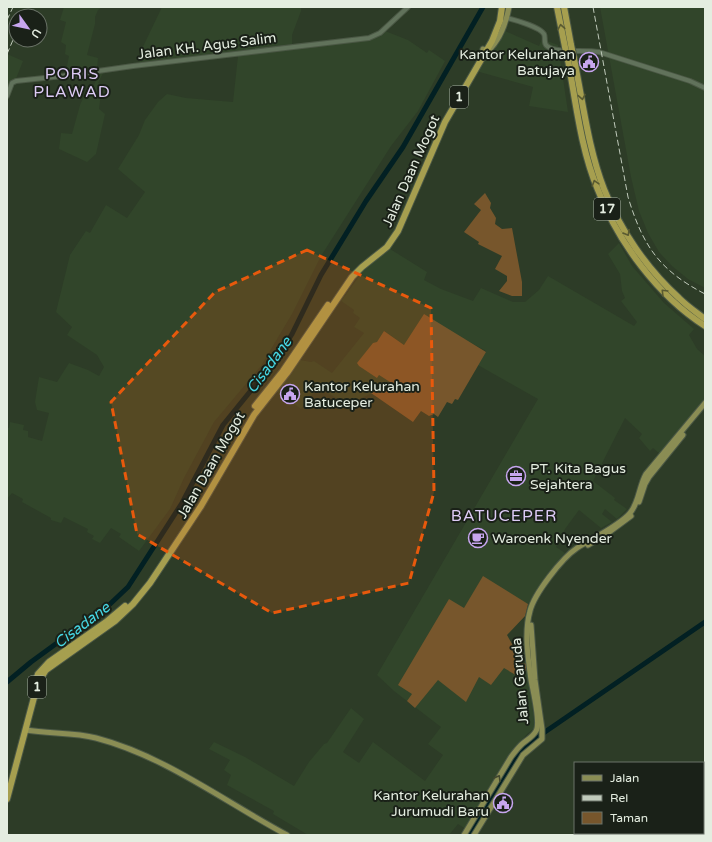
<svg xmlns="http://www.w3.org/2000/svg" width="712" height="842" viewBox="0 0 712 842" font-family="'Varela Round',sans-serif">
<style>
.built{fill:#31452a}
.green{fill:#77562c}
.lines{fill:none;stroke-linecap:round;stroke-linejoin:round}
.river{stroke:#022023;stroke-width:5}
.minor-casing{stroke:#4b5845;stroke-width:6}
.major-casing{stroke:#4b5845;stroke-width:7}
.highway-casing{stroke:#4b5845;stroke-width:8}
.minor{stroke:#61725b;stroke-width:4}
.major{stroke:#8a8d54;stroke-width:5}
.highway{stroke:#a69f4f;stroke-width:6}
.rail{stroke:#c0cabb;stroke-width:1;stroke-dasharray:6 3;stroke-linecap:butt}
.highway-bridge-casing{stroke:#4b5845;stroke-width:8;stroke-linecap:butt}
.highway-bridge{stroke:#a69f4f;stroke-width:6}
.oneway{stroke:#595a31}
.oneway2{stroke:#41472d}
.marked{fill:#e8590c;fill-opacity:0.2;stroke:#e8590c;stroke-width:3;stroke-dasharray:8 5;stroke-linejoin:round}
.labels{text-anchor:middle;dominant-baseline:central;stroke-width:4;stroke-linejoin:round;paint-order:stroke}
.shield{fill:#1a2118;stroke:#a7b0a4;stroke-width:1}
.shield-label{font-size:13px;font-weight:bold;fill:#e4ede0}
.street-label{font-size:14px;fill:#e4ede0;stroke:#1a2118}
.poi-label{font-size:14px;fill:#e4ede0;stroke:#1a2118;text-anchor:start}
.water-label{font-size:15px;font-style:italic;fill:#46d6e3;stroke:#1a2118}
.quarter-label{font-size:16px;letter-spacing:1px;fill:#ddcbf5;stroke:#1a2118}
</style>
<rect width="100%" height="100%" fill="#2d3c27"/>
<g class="built">
<polygon points="64,7 102,7 98,10 95,17 95,24 87,55 98,58 97,68 66,71 69,56 65,54 66,45 61,42 66,22 60,20"/>
<polygon points="162,7 301,7 301,11 292,35 292,44 140,65 139,55"/>
<polygon points="600,7 705,7 705,288 688,279 672,266 659,252 648,233 639,211 631,177"/>
<polygon points="385,31 408,40 427,53 429,50 445,61 418,111 391,146 321,256 292,314 261,366 214,422 184,478 170,509 139,551 119,537 121,534 111,528 100,543 92,539 94,536 87,532 88,529 64,517 61,523 51,520 51,518 22,502 23,499 12,493 7,499 7,428 9,428 10,422 24,425 23,430 28,431 28,437 42,441 49,413 37,410 35,402 39,377 57,382 69,363 88,370 99,376 104,367 97,355 67,335 72,327 56,312 70,255 86,231 90,233 106,205 127,218 145,192 118,169 139,135 145,120 158,102 167,94 186,98 233,102 238,56 292,47 371,39 381,36 381,34"/>
<polygon points="505,31 539,46 542,39 558,45 568,112 529,106 533,87 476,71"/>
<polygon points="7,54 23,61 15,81 7,95"/>
<polygon points="104,71 98,83 102,85 99,109 105,114 96,154 87,162 59,149 61,133 72,134 80,105 88,87 93,88 99,72"/>
<polygon points="619,243 632,266 664,303 694,329 689,335 697,349 705,356 705,398 660,454 653,448 650,451 639,438 642,434 625,418 593,481 615,498 614,500 627,509 617,519 605,509 602,514 612,522 601,528 579,510 565,529 556,547 565,553 549,572 528,604 525,616 507,635 523,664 527,663 535,728 527,734 513,750 466,829 458,824 449,835 308,835 273,814 274,811 227,785 231,775 224,770 230,760 209,749 214,742 245,757 294,786 309,762 324,744 327,743 351,708 364,719 343,752 359,763 373,742 425,781 443,755 428,744 441,727 394,691 377,675 538,399 478,365 486,351 464,339 404,345 384,331 377,378 379,375 391,382 389,385 347,405 318,387 301,409 276,391 300,360 311,362 314,361 332,373 364,333 354,327 360,318 353,313 354,310 341,301 363,271 390,249 427,272 424,280 441,289 473,301 481,288 513,302 525,302 539,290 548,276 634,326 637,322 621,301 625,298 622,291 620,274 608,254"/>
</g>
<g class="green">
<polygon points="485,193 491,203 490,208 496,218 495,224 502,229 512,228 522,282 522,296 512,296 499,291 507,281 507,276 495,269 502,256 478,244 479,242 464,232 481,210 474,204"/>
<polygon points="424,314 486,352 458,400 455,399 452,404 447,402 438,417 434,414 429,416 421,411 413,422 371,393 389,385 390,382 379,375 377,378 359,366 357,363 373,343 377,342 384,331 404,345"/>
<polygon points="483,576 528,604 525,616 507,635 523,664 527,663 528,670 523,671 519,677 504,668 491,685 479,677 466,702 438,680 415,708 407,701 412,694 398,685 449,599 464,608"/>
</g>
<g class="lines">
<g class="river">
<polyline points="7,682 31,662 109,605 128,587 182,503 223,425 274,362 292,334 321,275 366,201 403,147 483,7"/>
<polyline points="469,835 519,752 526,745 705,622"/>
</g>
<defs>
<g id="minor">
<path d="M507 18C515 20 540 27 544 34 546 38 543 43 547 46 556 54 585 49 599 52L690 81 705 88"/>
<polyline points="7,96 12,83 16,81 63,76 133,66 369,38 380,33 408,7"/>
</g>
<g id="major">
<path d="M483 49 488 51C501 39 506 23 509 7"/>
<polyline points="639,502 645,484 649,477 683,435"/>
<polyline points="588,545 608,533 631,516"/>
<path d="M26 730C49 734 74 732 96 738 165 756 225 802 287 835"/>
<path d="M464 835 511 757C514 753 517 749 521 745 525 741 533 737 536 731 541 723 533 691 531 680 528 658 524 632 530 611 534 594 562 558 577 548 591 539 619 526 630 513 639 503 639 486 646 474L705 403"/>
<polyline points="474,835 523,755 542,739 542,729 535,680 531,625"/>
</g>
<g id="highway">
<polyline points="557,7 565,47"/>
<polyline points="564,7 571,45"/>
<path d="M574 59C583 102 588 148 604 189 620 230 647 269 679 298 687 306 696 312 705 319"/>
<path d="M568 60C576 103 581 150 598 190 618 242 658 296 705 326"/>
<polyline points="255,406 283,371 328,305"/>
<polyline points="33,689 38,674 49,662 106,622 125,606"/>
<polyline points="7,799 36,690 41,678 46,670 115,621 133,604 150,583 201,506 254,415 287,373 352,277 362,267 387,247 398,231 445,122 492,41 500,21 502,7"/>
</g>
</defs>
<use href="#minor" class="minor-casing"/>
<use href="#major" class="major-casing"/>
<use href="#highway" class="highway-casing"/>
<use href="#minor" class="minor"/>
<use href="#major" class="major"/>
<use href="#highway" class="highway"/>
<g class="rail">
<path d="M593 7 628 197C643 246 659 270 705 294"/>
<polyline points="26,16 30,7"/>
<polyline points="7,20 13,7"/>
<polyline points="7,54 16,33"/>
</g>
<defs>
<g id="highway-bridge">
<polyline points="571,45 574,59"/>
<polyline points="565,47 568,60"/>
</g>
</defs>
<use href="#highway-bridge" class="highway-bridge-casing"/>
<use href="#highway-bridge" class="highway-bridge"/>
</g>
<defs><path id="oneway-chevron" d="M-2-3.5L2.5 0L-2 3.5" fill="none" stroke-width="1.6" stroke-linecap="round" stroke-linejoin="round"/></defs>
<g class="oneway">
<use href="#oneway-chevron" transform="translate(561 27) rotate(-100)"/>
<use href="#oneway-chevron" transform="translate(582 97) rotate(79)"/>
<use href="#oneway-chevron" transform="translate(595 183) rotate(-107)"/>
<use href="#oneway-chevron" transform="translate(627 233) rotate(60)"/>
<use href="#oneway-chevron" transform="translate(664 292) rotate(-135)"/>
</g>
<use class="oneway2" href="#oneway-chevron" transform="translate(498 778) rotate(-59)"/>
<path class="marked" d="M307 250 431 308 434 492 409 583 272 613 137 534 111 402 215 292Z"/>
<defs>
<symbol id="civic-ring" viewBox="-11 -11 22 22"><circle r="9.5" fill="#1a2118" stroke="#c7a6ef" stroke-width="1.5"/><path d="M-.6-6.5H3V-4.5H.6V-3L4-1V1h2V6H-6V1h2V-1L-.6-3ZM-1.2 2.5V6h2.4V2.5Z" fill="#c7a6ef"/></symbol>
<symbol id="office-ring" viewBox="-11 -11 22 22"><circle r="9.5" fill="#1a2118" stroke="#c7a6ef" stroke-width="1.5"/><path d="M-6-3h4V-5.5h4V-3h4V5H-6ZM-1-4.5V-3h2v-1.5ZM-6 0V1H6V0Z" fill="#c7a6ef"/></symbol>
<symbol id="cafe-ring" viewBox="-11 -11 22 22"><circle r="9.5" fill="#1a2118" stroke="#c7a6ef" stroke-width="1.5"/><path d="M-5.5-4.5H6V0H3Q3 3.5 0 3.5H-2.5Q-5.5 3.5-5.5 0ZM3-3.2v2h1.7v-2ZM-6 4.5H4V6H-6Z" fill="#c7a6ef"/></symbol>
</defs>
<g fill-rule="evenodd">
<use href="#civic-ring" x="578" y="51" width="22" height="22"/>
<use href="#civic-ring" x="279" y="383" width="22" height="22"/>
<use href="#office-ring" x="505" y="465" width="22" height="22"/>
<use href="#cafe-ring" x="467" y="527" width="22" height="22"/>
<use href="#civic-ring" x="492" y="792" width="22" height="22"/>
</g>
<g class="labels">
<g class="shield">
<rect x="450" y="86" width="18" height="22" rx="3"/>
<rect x="594" y="198" width="26" height="22" rx="3"/>
<rect x="28" y="676" width="18" height="22" rx="3"/>
</g>
<g class="shield-label">
<text x="459" y="97">1</text>
<text x="607" y="209">17</text>
<text x="37" y="687">1</text>
</g>
<g class="street-label">
<text transform="translate(207 46) rotate(-7)">Jalan KH. Agus Salim</text>
<text transform="translate(411 171) rotate(-66)">Jalan Daan Mogot</text>
<text transform="translate(211 465) rotate(-60)">Jalan Daan Mogot</text>
<text transform="translate(520 681) rotate(-95)">Jalan Garuda</text>
</g>
<g class="poi-label">
<text x="575" y="54" text-anchor="end">Kantor Kelurahan<tspan x="575" dy="16">Batujaya</tspan></text>
<text x="304" y="386">Kantor Kelurahan<tspan x="304" dy="16">Batuceper</tspan></text>
<text x="530" y="468">PT. Kita Bagus<tspan x="530" dy="16">Sejahtera</tspan></text>
<text x="492" y="538">Waroenk Nyender</text>
<text x="489" y="795" text-anchor="end">Kantor Kelurahan<tspan x="489" dy="16">Jurumudi Baru</tspan></text>
</g>
<g class="water-label">
<text transform="translate(269 365) rotate(-54)">Cisadane</text>
<text transform="translate(82 625) rotate(-37)">Cisadane</text>
</g>
<g class="quarter-label">
<text x="72" y="74">PORIS<tspan x="72" dy="18">PLAWAD</tspan></text>
<text x="504" y="516">BATUCEPER</text>
</g>
</g>
<rect width="712" height="842" fill="none" stroke="#e4ede0" stroke-width="16"/>
<rect x="574" y="762" width="130" height="72" fill="#1a2118" stroke="#6b7368"/>
<rect x="582" y="775" width="20" height="6" fill="#8a8d54" stroke="#6b7368"/>
<text x="610" y="782" font-size="12" fill="#e4ede0">Jalan</text>
<rect x="582" y="795" width="20" height="6" fill="#c0cabb" stroke="#6b7368"/>
<text x="610" y="802" font-size="12" fill="#e4ede0">Rel</text>
<rect x="582" y="812" width="20" height="12" fill="#77562c" stroke="#6b7368"/>
<text x="610" y="822" font-size="12" fill="#e4ede0">Taman</text>
<g transform="translate(28 28) rotate(123)"><circle r="19" fill="#1a2118" stroke="#6b7368"/>
<path d="M0-3L7 15L0 10L-7 15Z" fill="#c7a6ef"/>
<text y="-6" font-size="11" font-weight="bold" text-anchor="middle" fill="#e4ede0">U</text>
</g>
</svg>
